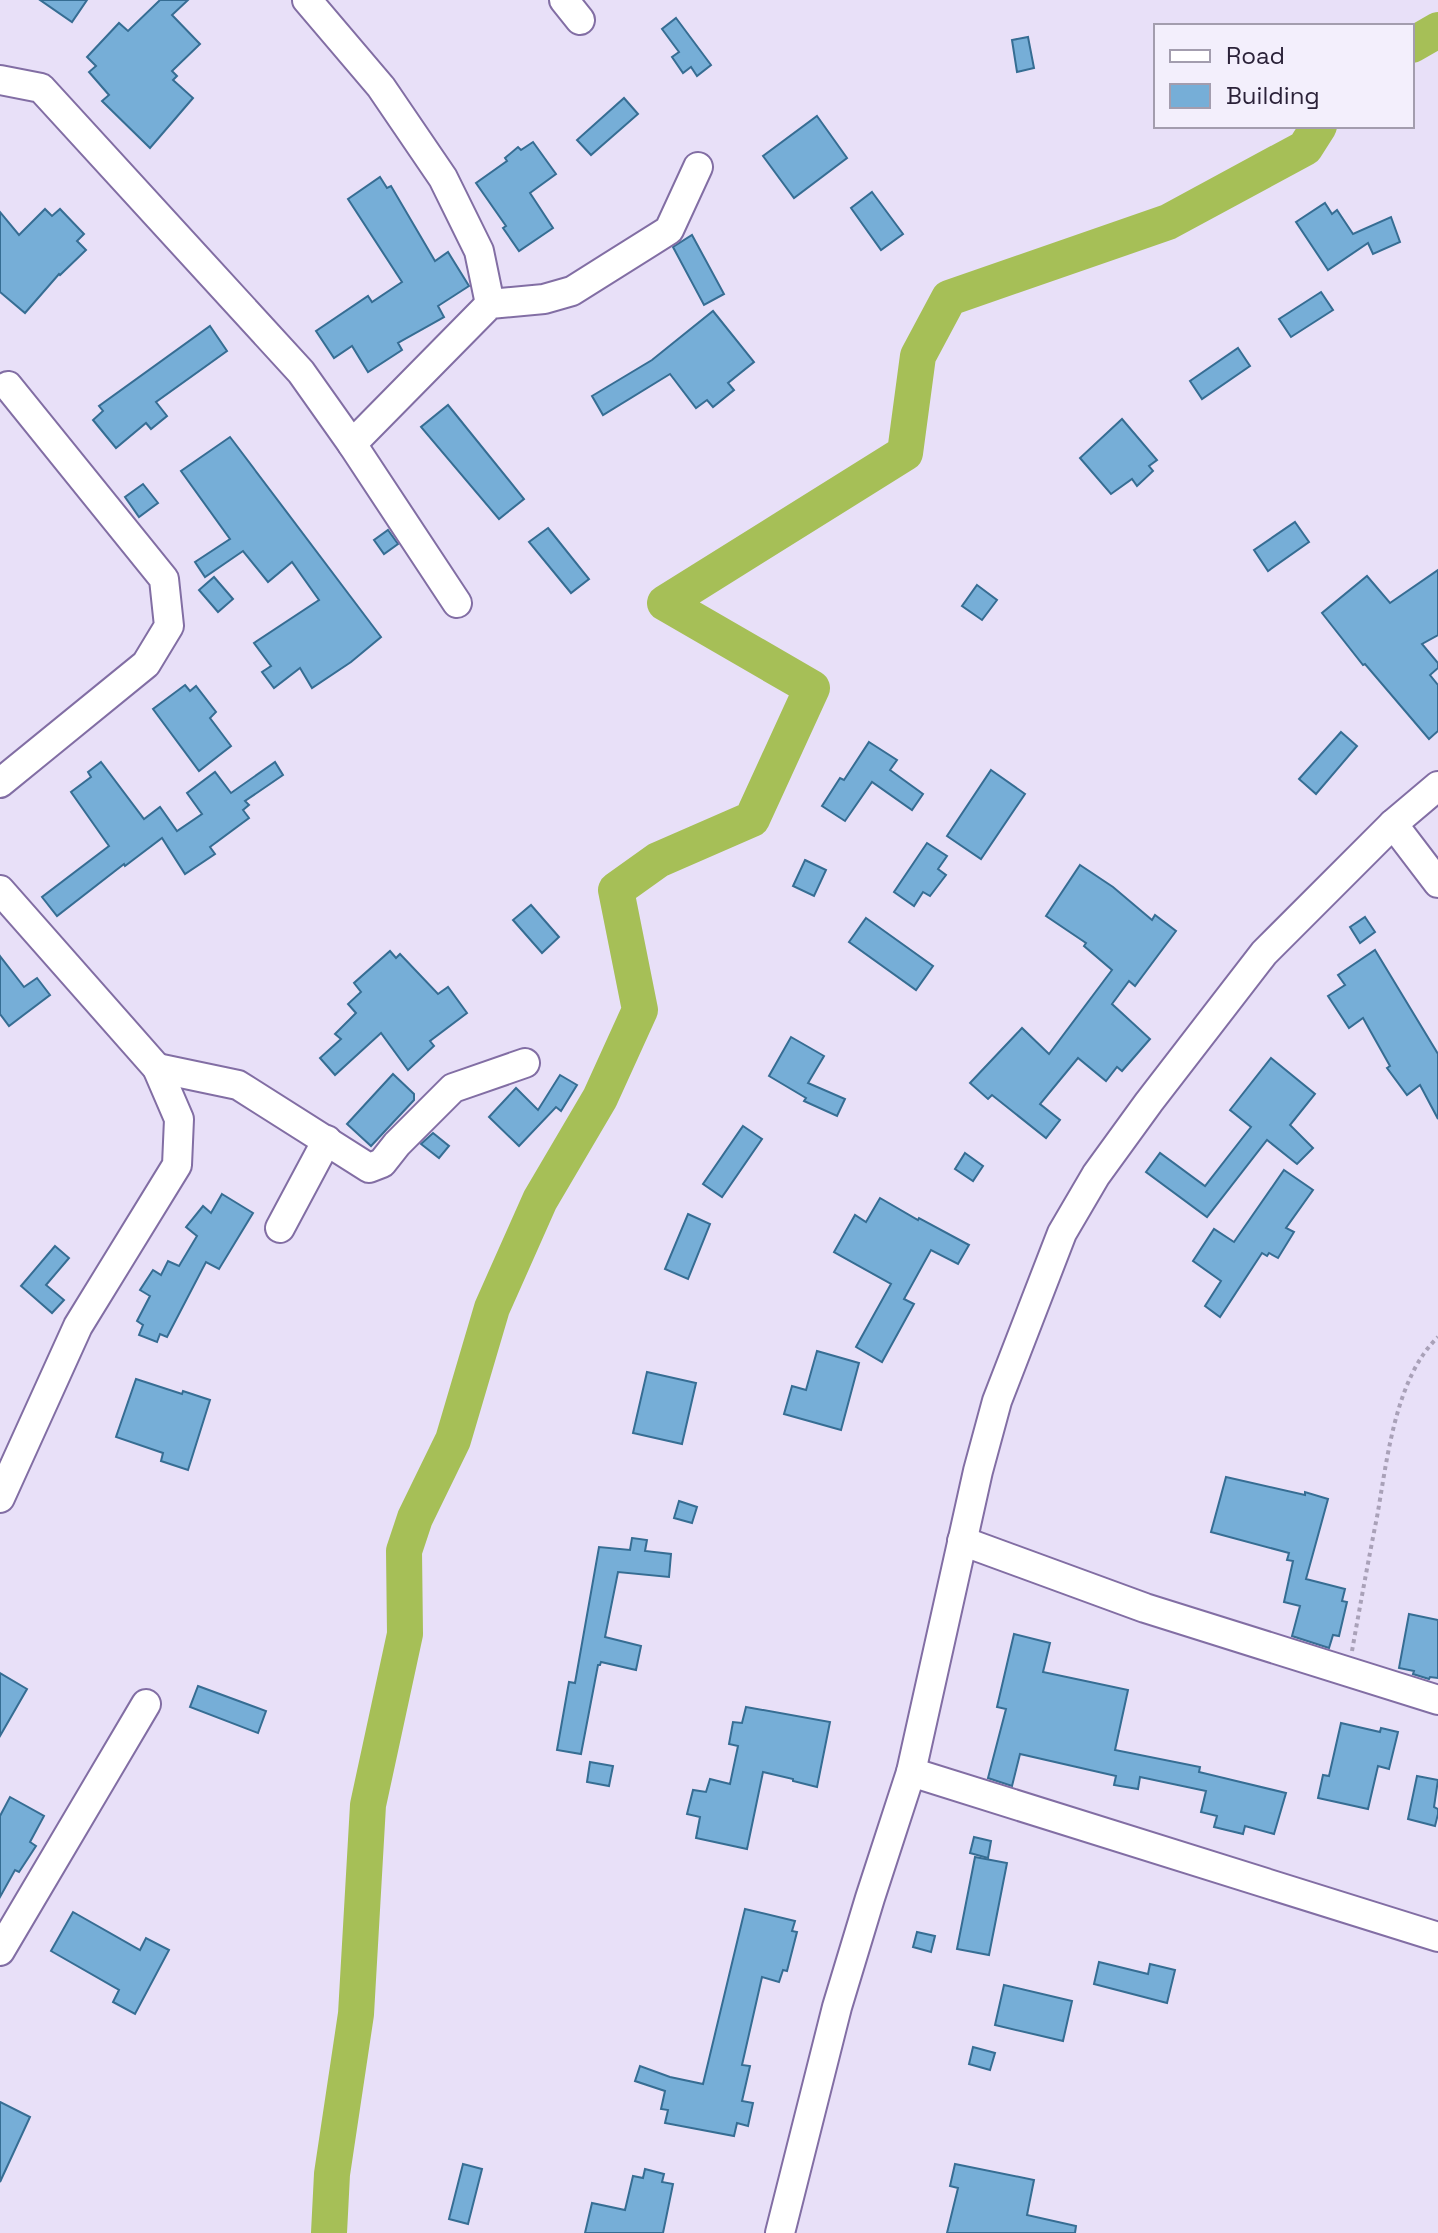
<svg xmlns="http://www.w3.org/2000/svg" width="1438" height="2233" viewBox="0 0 1438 2233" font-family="'Space Grotesk',sans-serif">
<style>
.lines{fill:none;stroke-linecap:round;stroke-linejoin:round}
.river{stroke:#a6bf57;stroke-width:36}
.building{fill:#76aed7;stroke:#366d93;stroke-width:2}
.minor-casing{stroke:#826ea4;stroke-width:32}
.path{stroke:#a9a1b8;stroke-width:4;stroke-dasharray:4 4;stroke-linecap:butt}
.minor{stroke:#fff;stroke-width:28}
</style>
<rect width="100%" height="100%" fill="#e8e0f8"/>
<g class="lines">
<g class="river">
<polyline points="1412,45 1438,30"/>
<polyline points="329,2233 332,2174 356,2014 368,1805 405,1634 404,1551 415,1518 453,1440 492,1308 540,1200 600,1098 640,1010 616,890 658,860 752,819 812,688 665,603 905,453 918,356 949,298 1168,222 1305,148 1319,126"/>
</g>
</g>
<g class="building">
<polygon points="40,0 87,0 72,22"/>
<polygon points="160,0 188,0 172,15 200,44 172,71 177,76 173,80 193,98 150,148 102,101 109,95 89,72 96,66 87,57 119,23 128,31"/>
<polygon points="676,18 711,65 697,76 691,67 683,73 672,57 679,52 662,29"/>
<polygon points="1028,37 1034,68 1017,72 1012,40"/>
<polygon points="624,98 638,114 591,155 577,140"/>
<polygon points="817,116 847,158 794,198 763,156"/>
<polygon points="533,142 556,174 530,193 553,228 519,251 503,228 506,226 476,183 507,161 505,158 518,147 521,150"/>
<polygon points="380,177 387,188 391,186 435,261 448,252 469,286 438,306 444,317 398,343 402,350 368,372 352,346 334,358 316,331 368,296 372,302 402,282 348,199"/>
<polygon points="872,192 903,234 881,250 851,208"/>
<polygon points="1325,203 1332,214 1337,210 1353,234 1391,217 1400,242 1373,254 1368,243 1328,270 1296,222"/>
<polygon points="45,209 52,216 60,209 84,234 77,241 86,250 60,275 59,274 25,313 0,292 0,212 19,235"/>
<polygon points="692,235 724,294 704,305 673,247"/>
<polygon points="1321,292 1333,310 1291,337 1279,319"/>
<polygon points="713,311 754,362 728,383 734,390 713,407 707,400 696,408 670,374 603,415 592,396 652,360"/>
<polygon points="210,326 227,351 156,402 167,416 151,429 146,423 116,448 93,420 103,411 99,406"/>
<polygon points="1238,348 1250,366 1202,399 1190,381"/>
<polygon points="448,405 524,499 499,519 421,427"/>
<polygon points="1122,419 1157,460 1149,466 1153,471 1137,486 1132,479 1111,494 1080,458"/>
<polygon points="230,437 381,637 351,662 312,688 300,668 274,688 262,672 271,666 254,643 319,600 292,562 268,582 243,551 205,577 195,562 230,539 181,471"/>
<polygon points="143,484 158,503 139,517 125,497"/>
<polygon points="1295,522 1309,542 1268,571 1254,550"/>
<polygon points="548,528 589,579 571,593 529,542"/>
<polygon points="388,530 398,544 384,554 374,540"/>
<polygon points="1438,570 1438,635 1422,644 1438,663 1438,668 1430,675 1438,685 1438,731 1429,739 1365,664 1363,665 1322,613 1367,576 1390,603"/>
<polygon points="214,577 233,599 218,612 199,590"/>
<polygon points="977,585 997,600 982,620 962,606"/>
<polygon points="185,685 190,691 196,686 216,712 210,718 231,746 199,771 153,709"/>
<polygon points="1341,732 1357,746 1316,794 1299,779"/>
<polygon points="869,742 897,760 890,770 923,794 912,810 872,782 845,821 822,806 840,778 844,780"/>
<polygon points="101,762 144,819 160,807 177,831 202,814 187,793 215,772 231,793 275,762 283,775 245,801 249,805 243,810 249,818 210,847 215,854 185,874 162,838 125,866 124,864 57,916 42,897 109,846 71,792 91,777 88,772"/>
<polygon points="991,770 1025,794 981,859 947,836"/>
<polygon points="927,843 947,856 938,869 946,875 930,896 923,892 914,906 894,892"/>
<polygon points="805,860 826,870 814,896 793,886"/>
<polygon points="1080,865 1113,887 1152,920 1155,915 1176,931 1135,986 1129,981 1112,1004 1150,1039 1122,1071 1117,1067 1106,1081 1078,1058 1040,1104 1060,1120 1046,1138 992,1095 988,1099 970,1083 1022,1028 1049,1054 1112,970 1084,946 1086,943 1046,916"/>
<polygon points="531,905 559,937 542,953 513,920"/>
<polygon points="1365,917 1375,932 1360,943 1350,927"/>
<polygon points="866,918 933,966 916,990 849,942"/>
<polygon points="1375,950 1438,1054 1438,1119 1420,1085 1407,1095 1387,1068 1390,1066 1363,1018 1349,1028 1328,996 1345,985 1338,975"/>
<polygon points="390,951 396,958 400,954 438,994 448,987 467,1013 430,1041 434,1046 408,1070 381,1033 335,1075 320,1058 341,1039 335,1034 356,1013 348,1004 361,992 354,983"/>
<polygon points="0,956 24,987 37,978 50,995 9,1026 0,1014"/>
<polygon points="791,1037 824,1056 808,1083 845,1099 837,1116 804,1101 806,1098 769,1076"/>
<polygon points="1271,1058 1315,1094 1290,1125 1313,1148 1297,1164 1267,1140 1207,1217 1146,1172 1160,1153 1205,1186 1251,1127 1230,1110"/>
<polygon points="393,1074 414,1094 414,1100 371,1146 347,1124"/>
<polygon points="560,1075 577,1085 561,1111 556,1107 519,1146 489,1117 516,1088 538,1110"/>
<polygon points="743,1126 762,1139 722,1197 703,1184"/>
<polygon points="433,1133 449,1146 439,1158 421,1144"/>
<polygon points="965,1153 983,1166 973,1181 955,1169"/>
<polygon points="1284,1170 1313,1190 1286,1228 1294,1232 1278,1258 1269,1253 1267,1256 1262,1253 1220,1317 1205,1306 1221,1281 1193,1261 1214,1229 1234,1242"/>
<polygon points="222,1194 253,1213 219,1269 206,1262 167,1337 160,1334 157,1342 139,1335 143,1325 137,1321 150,1296 140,1290 153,1270 161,1275 168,1261 179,1266 197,1236 186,1227 203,1206 211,1213"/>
<polygon points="880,1198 918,1220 919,1218 969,1245 958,1264 931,1250 904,1299 914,1304 882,1362 856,1347 891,1284 834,1252 855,1215 866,1222"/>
<polygon points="688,1214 710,1224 688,1279 665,1269"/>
<polygon points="55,1246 69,1258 46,1285 64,1300 52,1313 21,1286"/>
<polygon points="817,1351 859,1363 841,1430 784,1414 792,1386 806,1390"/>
<polygon points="647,1372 696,1383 682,1444 633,1433"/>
<polygon points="136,1379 182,1394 183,1391 210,1400 188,1470 161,1461 163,1453 116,1437"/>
<polygon points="1226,1477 1305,1495 1305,1492 1328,1499 1306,1579 1345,1589 1342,1601 1347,1602 1339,1636 1333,1635 1329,1648 1292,1636 1300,1606 1284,1602 1293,1561 1287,1560 1289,1553 1211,1532"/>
<polygon points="679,1501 697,1507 692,1523 674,1518"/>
<polygon points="632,1538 647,1540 645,1551 671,1554 669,1577 618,1572 605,1637 641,1646 636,1670 601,1662 600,1665 598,1665 581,1754 557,1750 569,1682 575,1683 599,1547 630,1550"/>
<polygon points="1409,1614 1438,1620 1438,1678 1430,1677 1429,1679 1413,1674 1414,1671 1399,1668"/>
<polygon points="1014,1634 1050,1643 1043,1672 1128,1690 1115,1750 1200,1767 1199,1772 1286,1793 1274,1834 1245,1826 1243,1834 1214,1827 1217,1816 1201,1812 1206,1791 1140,1777 1138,1789 1114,1785 1116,1776 1020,1754 1012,1786 988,1778 1006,1709 997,1707"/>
<polygon points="0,1673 27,1689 0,1736"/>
<polygon points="198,1686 266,1711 258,1733 190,1707"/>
<polygon points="746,1707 830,1722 817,1787 793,1781 793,1779 763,1772 747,1849 696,1838 700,1817 687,1814 693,1790 706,1792 710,1779 730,1784 738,1746 729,1744 733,1722 742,1723"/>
<polygon points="1341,1723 1380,1732 1381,1728 1398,1732 1389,1769 1378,1766 1368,1809 1318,1798 1323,1775 1329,1776"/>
<polygon points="590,1762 613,1766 609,1786 587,1782"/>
<polygon points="1417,1776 1438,1780 1434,1807 1438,1809 1438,1814 1435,1826 1408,1819"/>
<polygon points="10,1797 44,1816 30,1842 36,1846 19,1872 15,1870 0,1897 0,1816"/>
<polygon points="974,1837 991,1841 988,1858 970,1853"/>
<polygon points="975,1857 1007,1863 989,1955 957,1949"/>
<polygon points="745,1909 795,1921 792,1931 797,1932 787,1971 783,1970 779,1982 762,1977 742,2065 750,2066 742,2101 753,2103 748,2126 737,2123 734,2136 665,2123 668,2110 661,2109 665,2091 635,2081 640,2066 670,2077 703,2084"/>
<polygon points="73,1912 140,1950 146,1938 169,1950 135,2014 113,2002 119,1990 51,1951"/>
<polygon points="917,1932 935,1936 931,1952 913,1947"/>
<polygon points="1099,1962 1148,1974 1150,1964 1175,1970 1167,2003 1094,1984"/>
<polygon points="1004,1985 1072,2001 1063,2041 995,2025"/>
<polygon points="973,2047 995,2053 990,2070 969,2064"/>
<polygon points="0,2102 30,2117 0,2182"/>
<polygon points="463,2164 482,2169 468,2224 449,2219"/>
<polygon points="955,2164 1034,2180 1027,2215 1076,2226 1075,2233 947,2233 958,2188 950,2186"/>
<polygon points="645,2169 664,2174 662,2182 673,2184 663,2233 585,2233 592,2203 625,2210 633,2176 643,2178"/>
</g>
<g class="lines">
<defs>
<g id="minor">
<polyline points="307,0 381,87 443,178 479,251 490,304"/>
<polyline points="564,0 580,20"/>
<polyline points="0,80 41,88 301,372 352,444 457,603"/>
<polyline points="352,444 490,304 544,299 572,291 669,230 698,167"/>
<polyline points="0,783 146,664 169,626 164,579 8,386"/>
<polyline points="1393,824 1438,883"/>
<polyline points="0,890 157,1068 179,1119 177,1165 78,1326 0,1498"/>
<polyline points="157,1068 238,1085 369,1168 382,1163 397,1144 453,1088 525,1063"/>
<polyline points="280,1228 327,1140"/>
<polyline points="962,1541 1145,1608 1438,1700"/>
<polyline points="911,1772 1438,1937"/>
<polyline points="0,1951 146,1704"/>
<polyline points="780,2233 837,2007 870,1898 911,1772 978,1471 997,1401 1062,1233 1096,1175 1149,1102 1264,953 1393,824 1438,786"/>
</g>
</defs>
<use href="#minor" class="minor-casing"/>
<path class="path" d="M1352 1651C1360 1606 1368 1562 1377 1517 1387 1461 1395 1378 1438 1337"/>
<use href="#minor" class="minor"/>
</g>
<rect x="1154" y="24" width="260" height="104" fill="#f3effc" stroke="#a39dae" stroke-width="2"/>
<rect x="1170" y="50" width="40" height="12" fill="#ffffff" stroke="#a39dae" stroke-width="2"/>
<text x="1226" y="64" font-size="24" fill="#2b2239">Road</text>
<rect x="1170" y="84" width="40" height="24" fill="#76aed7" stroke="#a39dae" stroke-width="2"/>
<text x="1226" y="104" font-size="24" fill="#2b2239">Building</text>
</svg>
